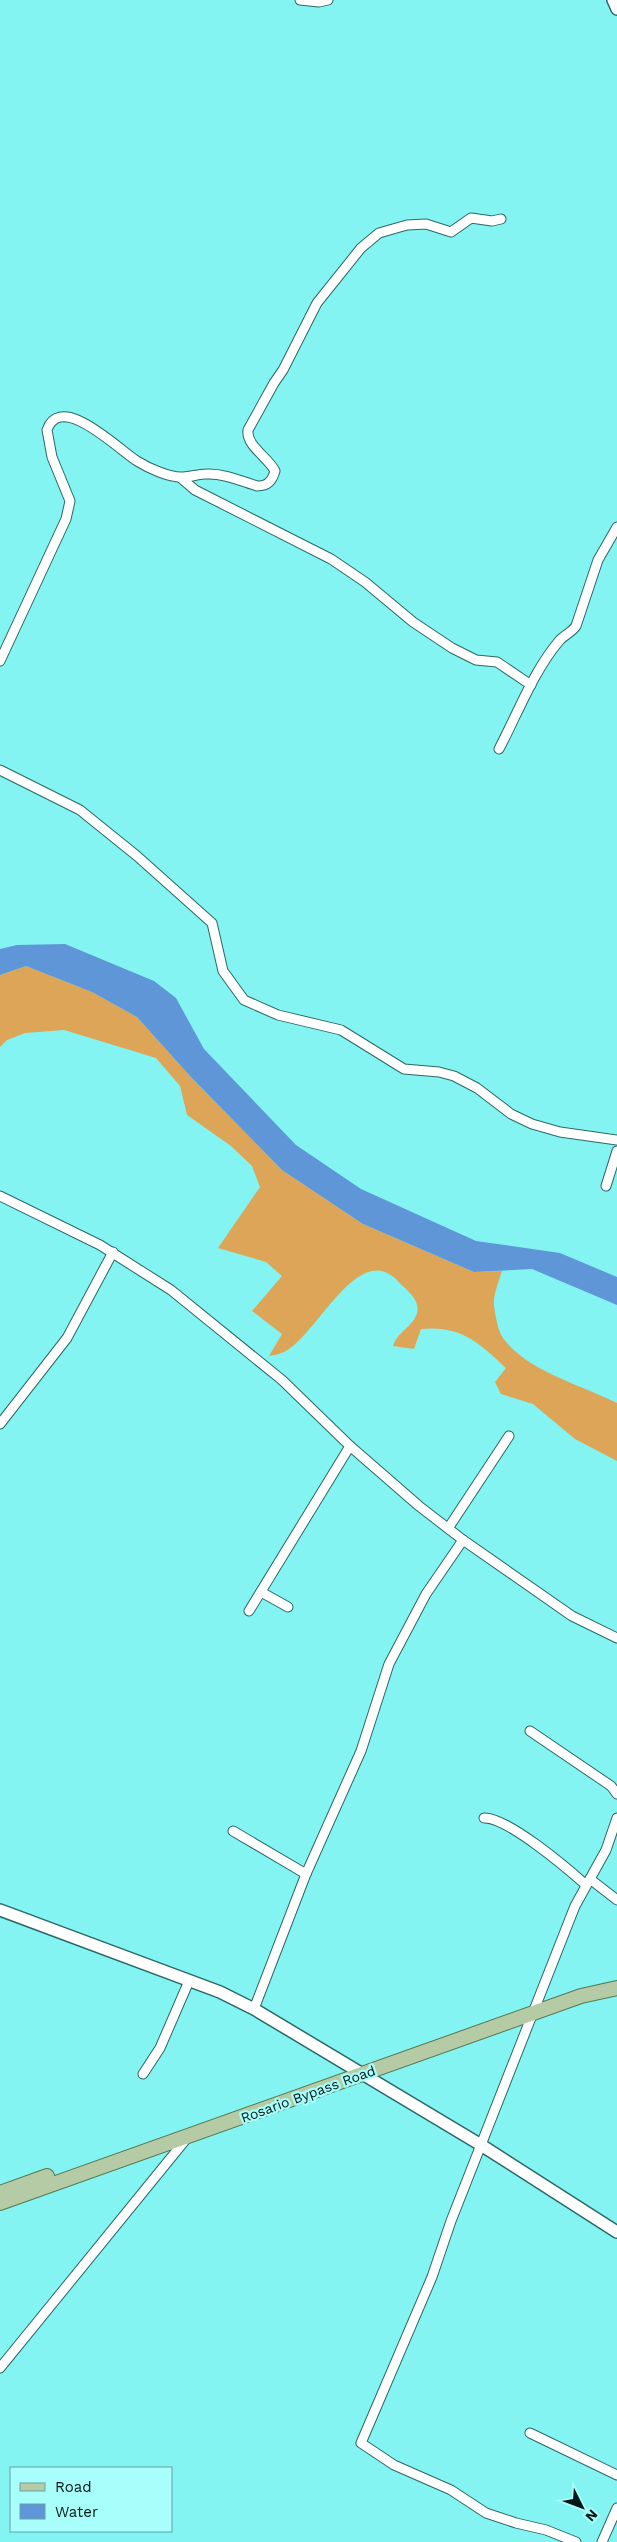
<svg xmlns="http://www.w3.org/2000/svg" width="617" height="2542" viewBox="0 0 617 2542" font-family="'Work Sans',sans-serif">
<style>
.forest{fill:#dca558}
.water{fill:#5f96d8}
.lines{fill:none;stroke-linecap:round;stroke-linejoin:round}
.minor-casing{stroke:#2b6867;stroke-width:11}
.tertiary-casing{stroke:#2b6867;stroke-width:14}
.primary-casing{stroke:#56764e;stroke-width:16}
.minor{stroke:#fff;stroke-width:9}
.tertiary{stroke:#fff;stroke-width:11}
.primary{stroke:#b5cba6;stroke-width:14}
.labels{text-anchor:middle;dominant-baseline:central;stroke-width:4.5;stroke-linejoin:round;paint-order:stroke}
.street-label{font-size:14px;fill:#011817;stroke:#a8fefb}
</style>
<rect width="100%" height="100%" fill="#83f4f2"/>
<path class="forest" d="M26 966 92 992 137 1017 190 1076 282 1170 363 1224 474 1272 502 1271C499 1281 493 1295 494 1305 495 1314 498 1332 503 1338 527 1371 582 1385 617 1403V1461L575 1439 533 1404 501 1394 495 1382 506 1368C479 1343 461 1325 421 1329L414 1349 393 1346C398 1331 413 1327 417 1313 420 1302 411 1294 404 1287 399 1283 395 1277 389 1274 353 1252 313 1339 284 1352 280 1354 274 1355 269 1356L282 1334 252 1311 282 1276 266 1262 218 1248 260 1187 252 1166 231 1146 187 1115 180 1086 156 1058 64 1030 25 1033 7 1040 0 1047V975Z"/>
<polygon class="water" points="65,944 154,981 176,998 204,1049 296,1145 361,1189 476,1241 560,1253 617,1277 617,1305 532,1269 474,1272 363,1224 282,1170 190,1076 137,1017 92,992 26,966 0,975 0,949 17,945"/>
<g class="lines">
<defs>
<g id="minor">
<polyline points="300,0 319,2 328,0"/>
<polyline points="181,478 195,490 331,559 365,582 413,622 452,648 476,660 497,662 531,685"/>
<path d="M0 661 66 519 70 501 52 457 47 430C61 391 119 450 137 461 148 468 170 478 183 477 191 477 198 474 206 474 223 473 241 481 257 486 268 486 272 481 275 471 268 457 246 446 248 430L274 383 283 370 317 303 361 248 379 233 407 225 426 224 451 232 471 218 492 221 501 219"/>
<path d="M499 749C518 713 533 672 559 641 564 635 571 633 576 626L598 560 617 527"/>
<polyline points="0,770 80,810 137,856 212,923 223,971 244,1000 278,1015 341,1030 404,1069 439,1072 454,1076 477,1088 511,1114 532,1124 560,1132 617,1140"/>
<polyline points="606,1186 617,1151"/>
<polyline points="0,1196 100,1245 171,1290 282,1380 350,1446 419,1506 463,1540 572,1616 617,1638"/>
<polyline points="0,1424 67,1338 113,1252"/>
<polyline points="449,1527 509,1436"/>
<polyline points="261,1592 288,1607"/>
<polyline points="249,1611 350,1446"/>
<polyline points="530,1731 611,1786 617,1794"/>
<path d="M484 1818C507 1817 567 1868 586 1885"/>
<polyline points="233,1831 306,1874"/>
<polyline points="590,1879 617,1900"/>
<polyline points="254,2009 306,1874 361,1751 389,1664 426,1594 463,1540"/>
<polyline points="143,2074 160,2048 189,1981"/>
<polyline points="0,2368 187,2138"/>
<polyline points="530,2433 617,2475"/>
<polyline points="576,2542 546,2530 516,2523 486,2513 451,2490 394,2465 361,2443 432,2277 451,2221 575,1906 606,1850 617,1818"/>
<polyline points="602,2542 617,2508"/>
</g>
<g id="tertiary">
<polyline points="613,0 617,9"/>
<polyline points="0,1910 220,1992 254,2009 481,2145 617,2232"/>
</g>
<g id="primary">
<polyline points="0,2193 47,2176"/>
<polyline points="0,2203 581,1996 617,1988"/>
</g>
</defs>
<use href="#minor" class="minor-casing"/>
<use href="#tertiary" class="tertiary-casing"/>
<use href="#primary" class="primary-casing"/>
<use href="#minor" class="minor"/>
<use href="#tertiary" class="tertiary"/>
<use href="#primary" class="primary"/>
</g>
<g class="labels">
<g class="street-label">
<text transform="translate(308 2094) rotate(-20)">Rosario Bypass Road</text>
</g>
</g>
<rect x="10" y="2467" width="162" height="65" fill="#a8fefb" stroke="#65a2a0"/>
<rect x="20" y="2483" width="25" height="8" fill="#b5cba6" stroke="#65a2a0"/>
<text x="55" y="2492" font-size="15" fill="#011817">Road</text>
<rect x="20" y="2504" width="25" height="15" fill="#5f96d8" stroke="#65a2a0"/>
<text x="55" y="2517" font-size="15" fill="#011817">Water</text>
<g transform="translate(582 2507) rotate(132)" stroke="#a8fefb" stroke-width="4" paint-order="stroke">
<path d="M0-4L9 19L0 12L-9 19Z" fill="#011817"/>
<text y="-8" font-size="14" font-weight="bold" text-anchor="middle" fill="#011817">N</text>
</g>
</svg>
